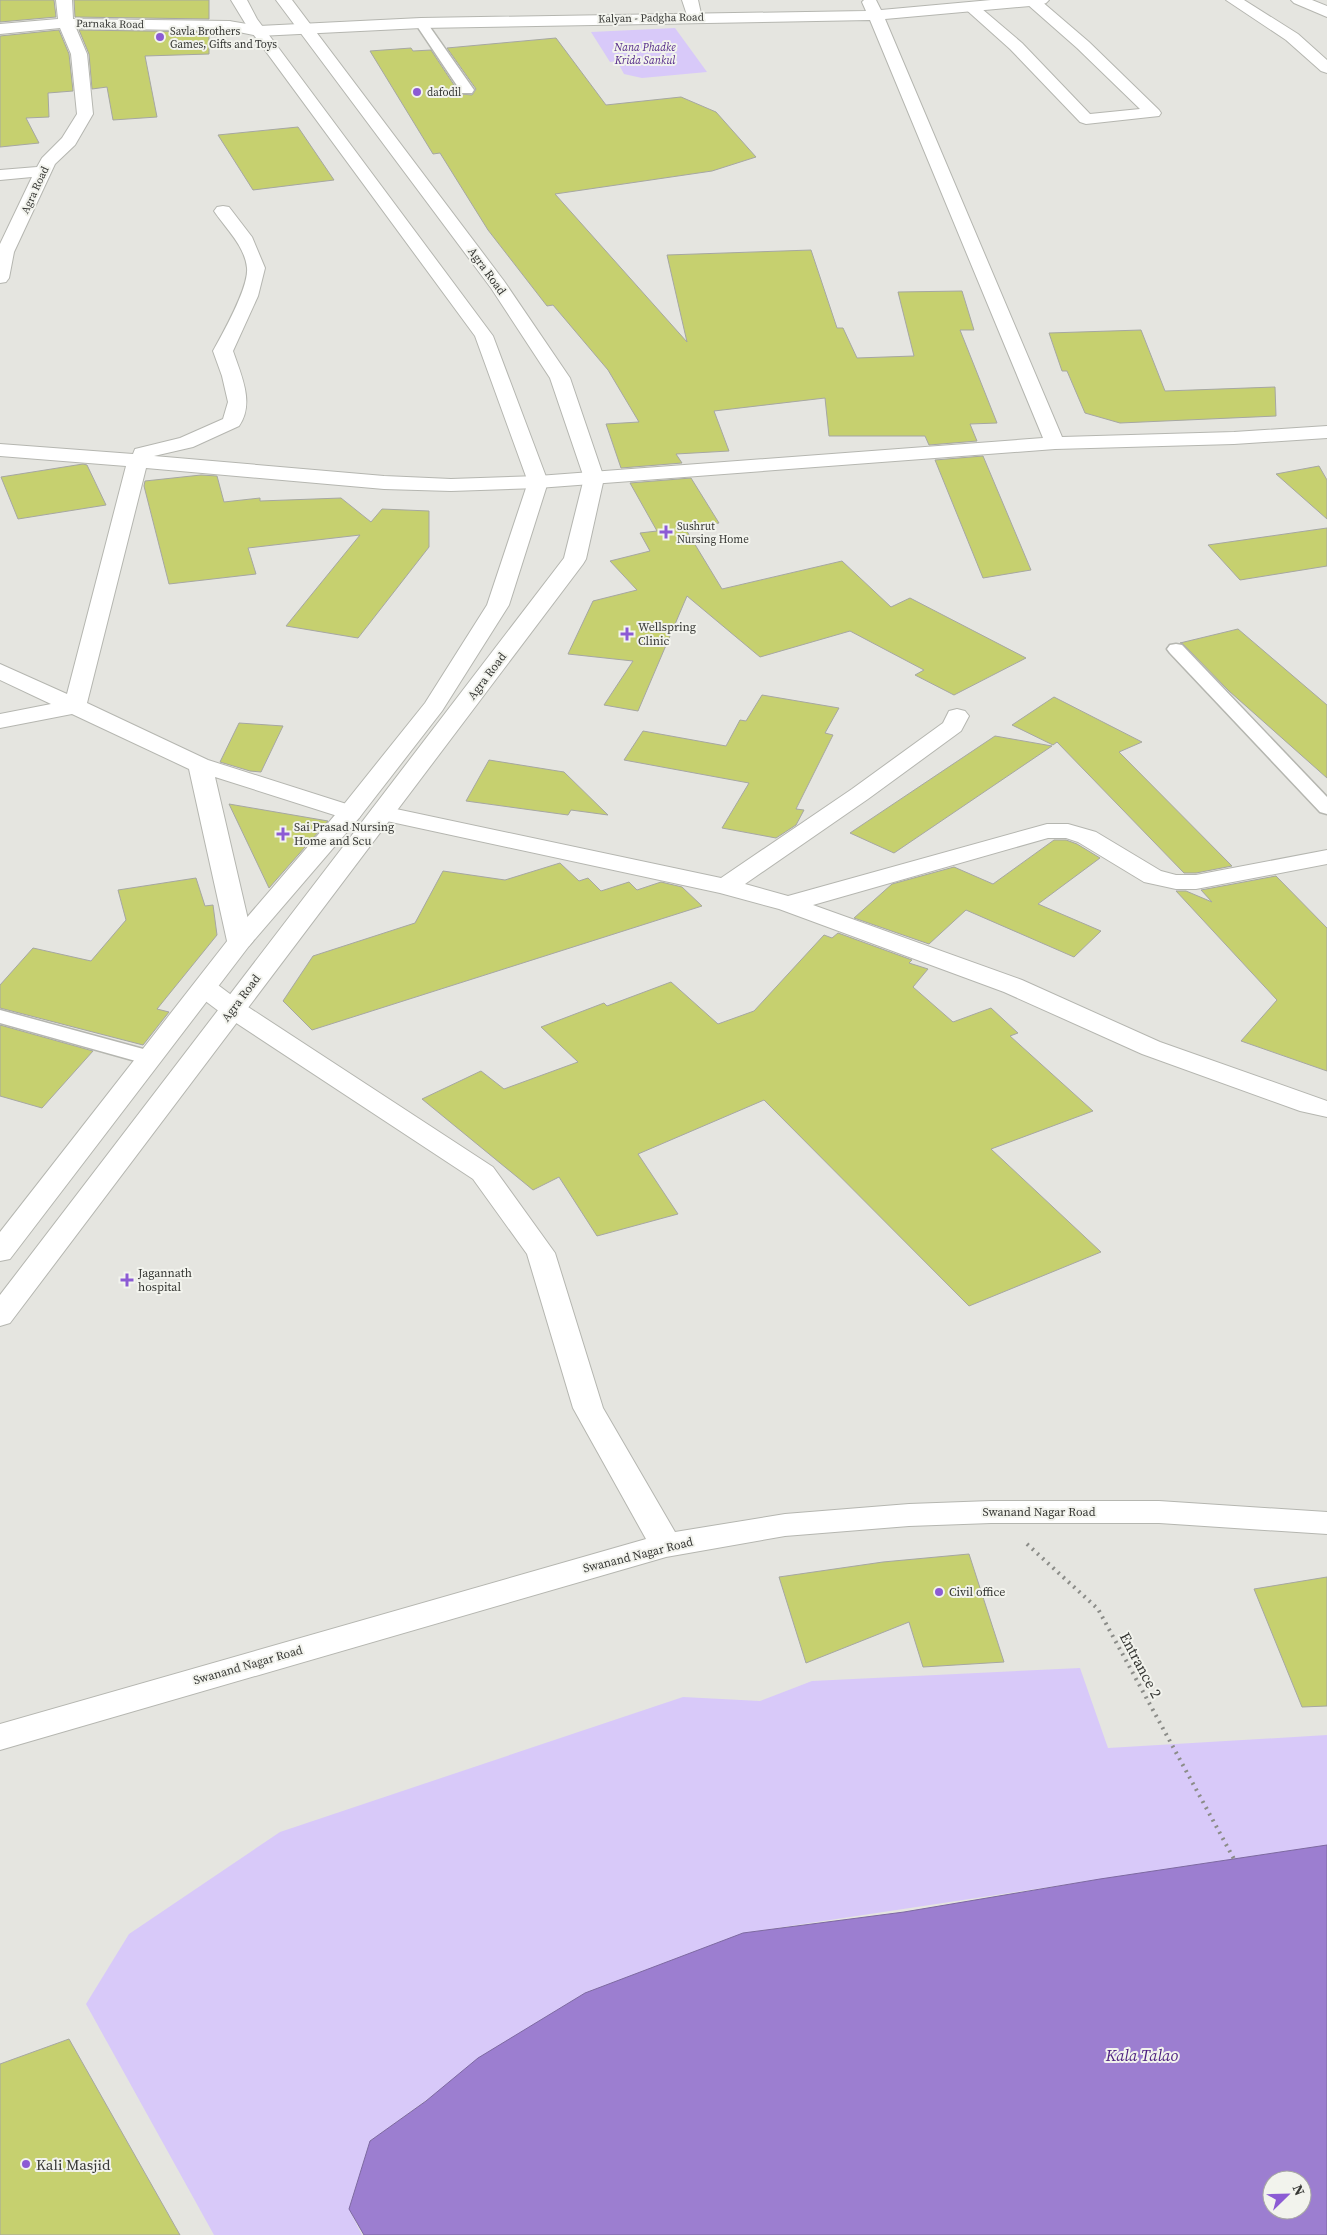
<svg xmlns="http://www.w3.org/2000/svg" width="1327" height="2235" viewBox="0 0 1327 2235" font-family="'Source Serif 4',serif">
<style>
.green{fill:#d8c9f9}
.water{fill:#9c7ed0;stroke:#7d69a1;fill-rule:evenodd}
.building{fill:#c6d06f;stroke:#a6a7a2}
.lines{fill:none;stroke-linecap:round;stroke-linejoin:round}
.lane-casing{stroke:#b5b6b0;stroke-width:3}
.street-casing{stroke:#b5b6b0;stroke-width:2}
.secondary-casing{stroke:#b5b6b0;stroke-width:2}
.primary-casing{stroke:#b5b6b0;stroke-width:2}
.path{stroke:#8b8c88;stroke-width:4;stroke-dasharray:2 5;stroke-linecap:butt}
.lane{fill:#fff;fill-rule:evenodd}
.street{fill:#fff;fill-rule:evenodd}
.secondary{fill:#fff;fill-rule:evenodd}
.primary{fill:#fff;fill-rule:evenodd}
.poi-dot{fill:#8c5bd4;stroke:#f2f3ed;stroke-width:2}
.labels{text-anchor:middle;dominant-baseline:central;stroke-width:4;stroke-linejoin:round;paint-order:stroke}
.far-street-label{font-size:11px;fill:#363734;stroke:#f2f3ed}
.far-poi-label{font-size:11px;fill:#363734;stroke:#f2f3ed;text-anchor:start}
.far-park-label{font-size:11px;font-style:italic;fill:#532888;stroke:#f2f3ed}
.street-label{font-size:12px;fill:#363734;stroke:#f2f3ed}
.poi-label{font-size:12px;fill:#363734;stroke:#f2f3ed;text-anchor:start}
.near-street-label{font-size:15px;fill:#363734;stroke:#f2f3ed}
.near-poi-label{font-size:15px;fill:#363734;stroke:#f2f3ed;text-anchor:start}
.near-water-label{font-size:16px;font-style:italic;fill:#4b1e7f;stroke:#f2f3ed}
</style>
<rect width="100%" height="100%" fill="#e5e5e0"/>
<g class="green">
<polygon points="675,28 707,72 642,78 624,74 617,61 610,62 591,32"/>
<polygon points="1080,1668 1108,1748 1327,1735 1327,1845 744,1933 585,1993 513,2037 370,2141 349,2209 362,2235 214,2235 86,2004 129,1934 280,1832 683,1697 760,1701 812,1681"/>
</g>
<path class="water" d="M1327 1845V2235H364L349 2209 370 2141 426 2101 478 2058 585 1993 743 1933 904 1912 1100 1879ZM1272 2180H1302V2210H1272Z"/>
<g class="building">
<polygon points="0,0 54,0 56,17 0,22"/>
<polygon points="74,0 209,0 209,19 75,17"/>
<polygon points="59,30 69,54 73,91 48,93 49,117 26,118 39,143 0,147 0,36"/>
<polygon points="79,30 209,32 209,54 145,56 157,117 113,120 107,87 92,89 89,54"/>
<polygon points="556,38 606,105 681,97 716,112 756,157 712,171 555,194 687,342 667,255 811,250 837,328 843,328 857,358 914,356 898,292 962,291 974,330 960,330 997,423 970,424 977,441 929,445 925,436 829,436 825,398 714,411 729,451 676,454 682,463 621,468 606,424 639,422 608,370 553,305 547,306 488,230 440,153 433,154 370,51 411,48 413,51 431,50 460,94 472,95 476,89 447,48"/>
<polygon points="298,127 334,180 253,190 218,135"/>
<polygon points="1141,330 1165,391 1275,387 1276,416 1120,423 1085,413 1067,371 1062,371 1049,333"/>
<polygon points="983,456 1031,570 983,578 935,460"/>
<polygon points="83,464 87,465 106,505 18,519 1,477"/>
<polygon points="1319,466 1327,480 1327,519 1276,474"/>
<polygon points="201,475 217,476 224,502 260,498 260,501 341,498 371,522 382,509 429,511 429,547 358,638 286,626 360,535 248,548 256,574 169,584 144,486 145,481"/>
<polygon points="691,478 719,523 685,528 722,589 842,561 891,607 910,598 1026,658 954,695 915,675 924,670 850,631 760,657 687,596 638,711 604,705 633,661 568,654 593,601 637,590 610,561 650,551 640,533 657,531 630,483"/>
<polygon points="1327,528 1327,566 1240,580 1208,545"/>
<polygon points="1238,629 1327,705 1327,778 1229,691 1183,644 1180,643"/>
<polygon points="762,695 839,708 825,733 833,735 796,809 804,810 796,825 776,838 722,828 749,783 624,760 643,731 726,746 740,720 746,721"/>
<polygon points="1054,697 1142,742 1119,752 1232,866 1196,873 1184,873 1057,742 1053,745 1012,725"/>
<polygon points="239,723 283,726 261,772 250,771 220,762"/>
<polygon points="995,736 1052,746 894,853 850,833"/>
<polygon points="489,760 564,772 608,815 571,810 568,815 466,801"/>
<polygon points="229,804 328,821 269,888"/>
<polygon points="1054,840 1066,840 1077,844 1100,858 1038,904 1101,931 1074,957 966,910 929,944 854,918 892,884 954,867 993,884"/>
<polygon points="560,863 579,881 588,878 601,891 629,882 637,890 661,882 682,887 702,906 312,1030 283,1001 313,956 415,923 443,871 505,880"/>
<polygon points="1276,876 1327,928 1327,1071 1241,1041 1277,1000 1176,891 1186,891 1212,902 1201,890"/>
<polygon points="196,878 205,906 213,905 217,935 157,1009 169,1012 143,1045 0,1008 0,985 33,948 91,961 126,920 118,890"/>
<polygon points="838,933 912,960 909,963 928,969 913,987 953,1022 991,1008 1018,1033 1010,1036 1093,1111 991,1149 1101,1252 969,1306 764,1100 638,1154 678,1214 597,1236 559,1177 533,1190 422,1099 481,1071 504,1089 578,1062 541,1027 604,1003 607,1006 671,982 718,1024 754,1011 824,935 832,938"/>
<polygon points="0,1025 93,1051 42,1108 0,1096"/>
<polygon points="969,1554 1004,1662 923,1667 909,1622 806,1663 779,1577 883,1562"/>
<polygon points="1327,1577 1327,1706 1302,1707 1254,1589"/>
<polygon points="69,2039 180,2235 0,2235 0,2064"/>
</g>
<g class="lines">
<defs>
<g id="lane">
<polygon points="421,19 425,20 474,90 472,93 462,93 460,90 415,23"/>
<polygon points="1176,644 1182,645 1327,797 1327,814 1320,812 1170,653 1167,649 1170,645"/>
<polygon points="0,1010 158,1053 161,1058 158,1063 150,1065 0,1023"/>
</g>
<g id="street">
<polygon points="56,0 72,0 73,19 229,21 234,23 237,26 234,29 229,31 76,28 87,54 93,114 75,145 55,164 14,252 9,278 6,282 0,283 0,244 32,177 0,180 0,170 37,167 42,158 62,138 77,114 71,54 60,28 0,34 0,24 58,19"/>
<polygon points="682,0 698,0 702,18 699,21 689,21"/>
<polygon points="1025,0 1040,0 1089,42 1159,110 1161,113 1159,116 1086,124 1080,122 1010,49 962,6 965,3 975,3 1022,43 1090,114 1140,109 1077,48 1027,4"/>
<polygon points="1226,0 1244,0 1298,34 1327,60 1327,73 1321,71 1286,40"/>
<polygon points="1291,0 1312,0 1327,6 1327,17 1294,3"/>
<path d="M223 206 229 207 252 237 265 268 258 296 233 351C241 375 255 403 239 426L193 447 154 456 384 476 451 479 538 476 545 478 548 482 545 486 538 488 451 491 384 489 146 468 87 703 208 760 359 808 362 813 359 818 350 820 215 777 253 941 249 946 240 949 231 946 227 941 189 769 72 714 0 728V714L51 704 0 680V664L67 694 126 466 0 456V444L133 454 135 449 180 438 223 419 228 402 222 376 213 351C223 333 249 287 247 268 245 246 226 229 214 211L217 207Z"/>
<polygon points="957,709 965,711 969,716 961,731 868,799 745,884 788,896 1047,824 1068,824 1096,832 1161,871 1176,875 1196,875 1327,850 1327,864 1196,889 1176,889 1144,882 1078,842 1066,838 1048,838 813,905 1022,980 1160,1042 1327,1101 1327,1117 1300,1111 1142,1054 1004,992 779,909 720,893 382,820 373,818 370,813 373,808 382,806 721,878 852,789 943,723 949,711"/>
</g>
<g id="secondary">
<polygon points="864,0 876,0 881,10 991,0 1049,0 1046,3 1041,5 885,19 1062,437 1234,432 1327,426 1327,438 1234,444 1055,449 538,488 531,486 528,482 531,478 538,476 1043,438 870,20 421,28 259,36 224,29 221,26 224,23 229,21 259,26 421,18 866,11 862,2"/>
<polygon points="205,980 214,982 242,1003 493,1167 555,1253 603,1408 675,1532 785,1514 909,1504 991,1501 1159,1501 1327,1512 1327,1534 1159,1523 991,1523 909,1526 785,1536 666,1557 0,1750 0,1724 646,1539 573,1408 527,1254 473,1179 224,1015 196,994 192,988 196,982"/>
</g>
<g id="primary">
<polygon points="231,0 247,0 257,19 493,336 548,482 509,605 442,711 359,818 249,946 10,1259 0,1261 0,1232 231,936 341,808 425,703 487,605 528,482 475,336 245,23"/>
<polygon points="276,0 292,0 504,281 570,378 604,478 586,559 583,564 10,1323 0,1326 0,1295 564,558 584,478 550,378 491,288"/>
</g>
</defs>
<use href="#lane" class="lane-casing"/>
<use href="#street" class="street-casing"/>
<use href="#secondary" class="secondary-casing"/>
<use href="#primary" class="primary-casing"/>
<polyline class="path" points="1027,1544 1098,1609 1234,1859"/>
<use href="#lane" class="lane"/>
<use href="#street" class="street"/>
<use href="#secondary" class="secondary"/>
<use href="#primary" class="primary"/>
</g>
<g class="poi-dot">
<circle cx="160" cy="37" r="5"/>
<circle cx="417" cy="92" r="5"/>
<path d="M663.5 524.5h5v5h5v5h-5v5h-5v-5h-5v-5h5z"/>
<path d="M624.5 626.5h5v5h5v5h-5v5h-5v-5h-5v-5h5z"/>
<path d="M280.5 826.5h5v5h5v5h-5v5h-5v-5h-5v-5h5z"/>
<path d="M124.5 1272.5h5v5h5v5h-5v5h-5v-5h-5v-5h5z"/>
<circle cx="939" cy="1592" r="5"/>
<circle cx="26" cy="2164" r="5"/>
</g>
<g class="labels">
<g class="far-street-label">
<text transform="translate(651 18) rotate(-1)">Kalyan - Padgha Road</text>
<text transform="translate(110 24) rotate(1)">Parnaka Road</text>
<text transform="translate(35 190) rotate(-65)">Agra Road</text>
</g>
<g class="far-poi-label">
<text x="170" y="31">Savla Brothers<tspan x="170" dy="13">Games, Gifts and Toys</tspan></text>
<text x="427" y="92">dafodil</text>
<text x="677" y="526">Sushrut<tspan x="677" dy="13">Nursing Home</tspan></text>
</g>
<g class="far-park-label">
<text x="645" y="47">Nana Phadke<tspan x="645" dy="13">Krida Sankul</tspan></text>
</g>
<g class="street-label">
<text transform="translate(487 271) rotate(54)">Agra Road</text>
<text transform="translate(487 676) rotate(-53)">Agra Road</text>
<text transform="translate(241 998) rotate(-53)">Agra Road</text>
<text x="1039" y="1512">Swanand Nagar Road</text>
<text transform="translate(638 1555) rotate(-14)">Swanand Nagar Road</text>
<text transform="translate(248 1665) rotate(-16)">Swanand Nagar Road</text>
</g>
<g class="poi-label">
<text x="638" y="627">Wellspring<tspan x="638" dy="14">Clinic</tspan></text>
<text x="294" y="827">Sai Prasad Nursing<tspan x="294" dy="14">Home and Scu</tspan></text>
<text x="138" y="1273">Jagannath<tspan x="138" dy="14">hospital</tspan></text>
<text x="949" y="1592">Civil office</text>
</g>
<g class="near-street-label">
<text transform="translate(1141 1665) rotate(62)">Entrance 2</text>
</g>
<g class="near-poi-label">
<text x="36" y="2164">Kali Masjid</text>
</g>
<g class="near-water-label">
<text x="1142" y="2055">Kala Talao</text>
</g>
</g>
<g transform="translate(1287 2195) rotate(67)"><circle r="24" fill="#f2f3ed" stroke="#a7a8a3"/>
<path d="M0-4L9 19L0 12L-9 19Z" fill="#8c5bd4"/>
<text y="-8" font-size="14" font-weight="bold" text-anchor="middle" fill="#363734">N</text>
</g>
</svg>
